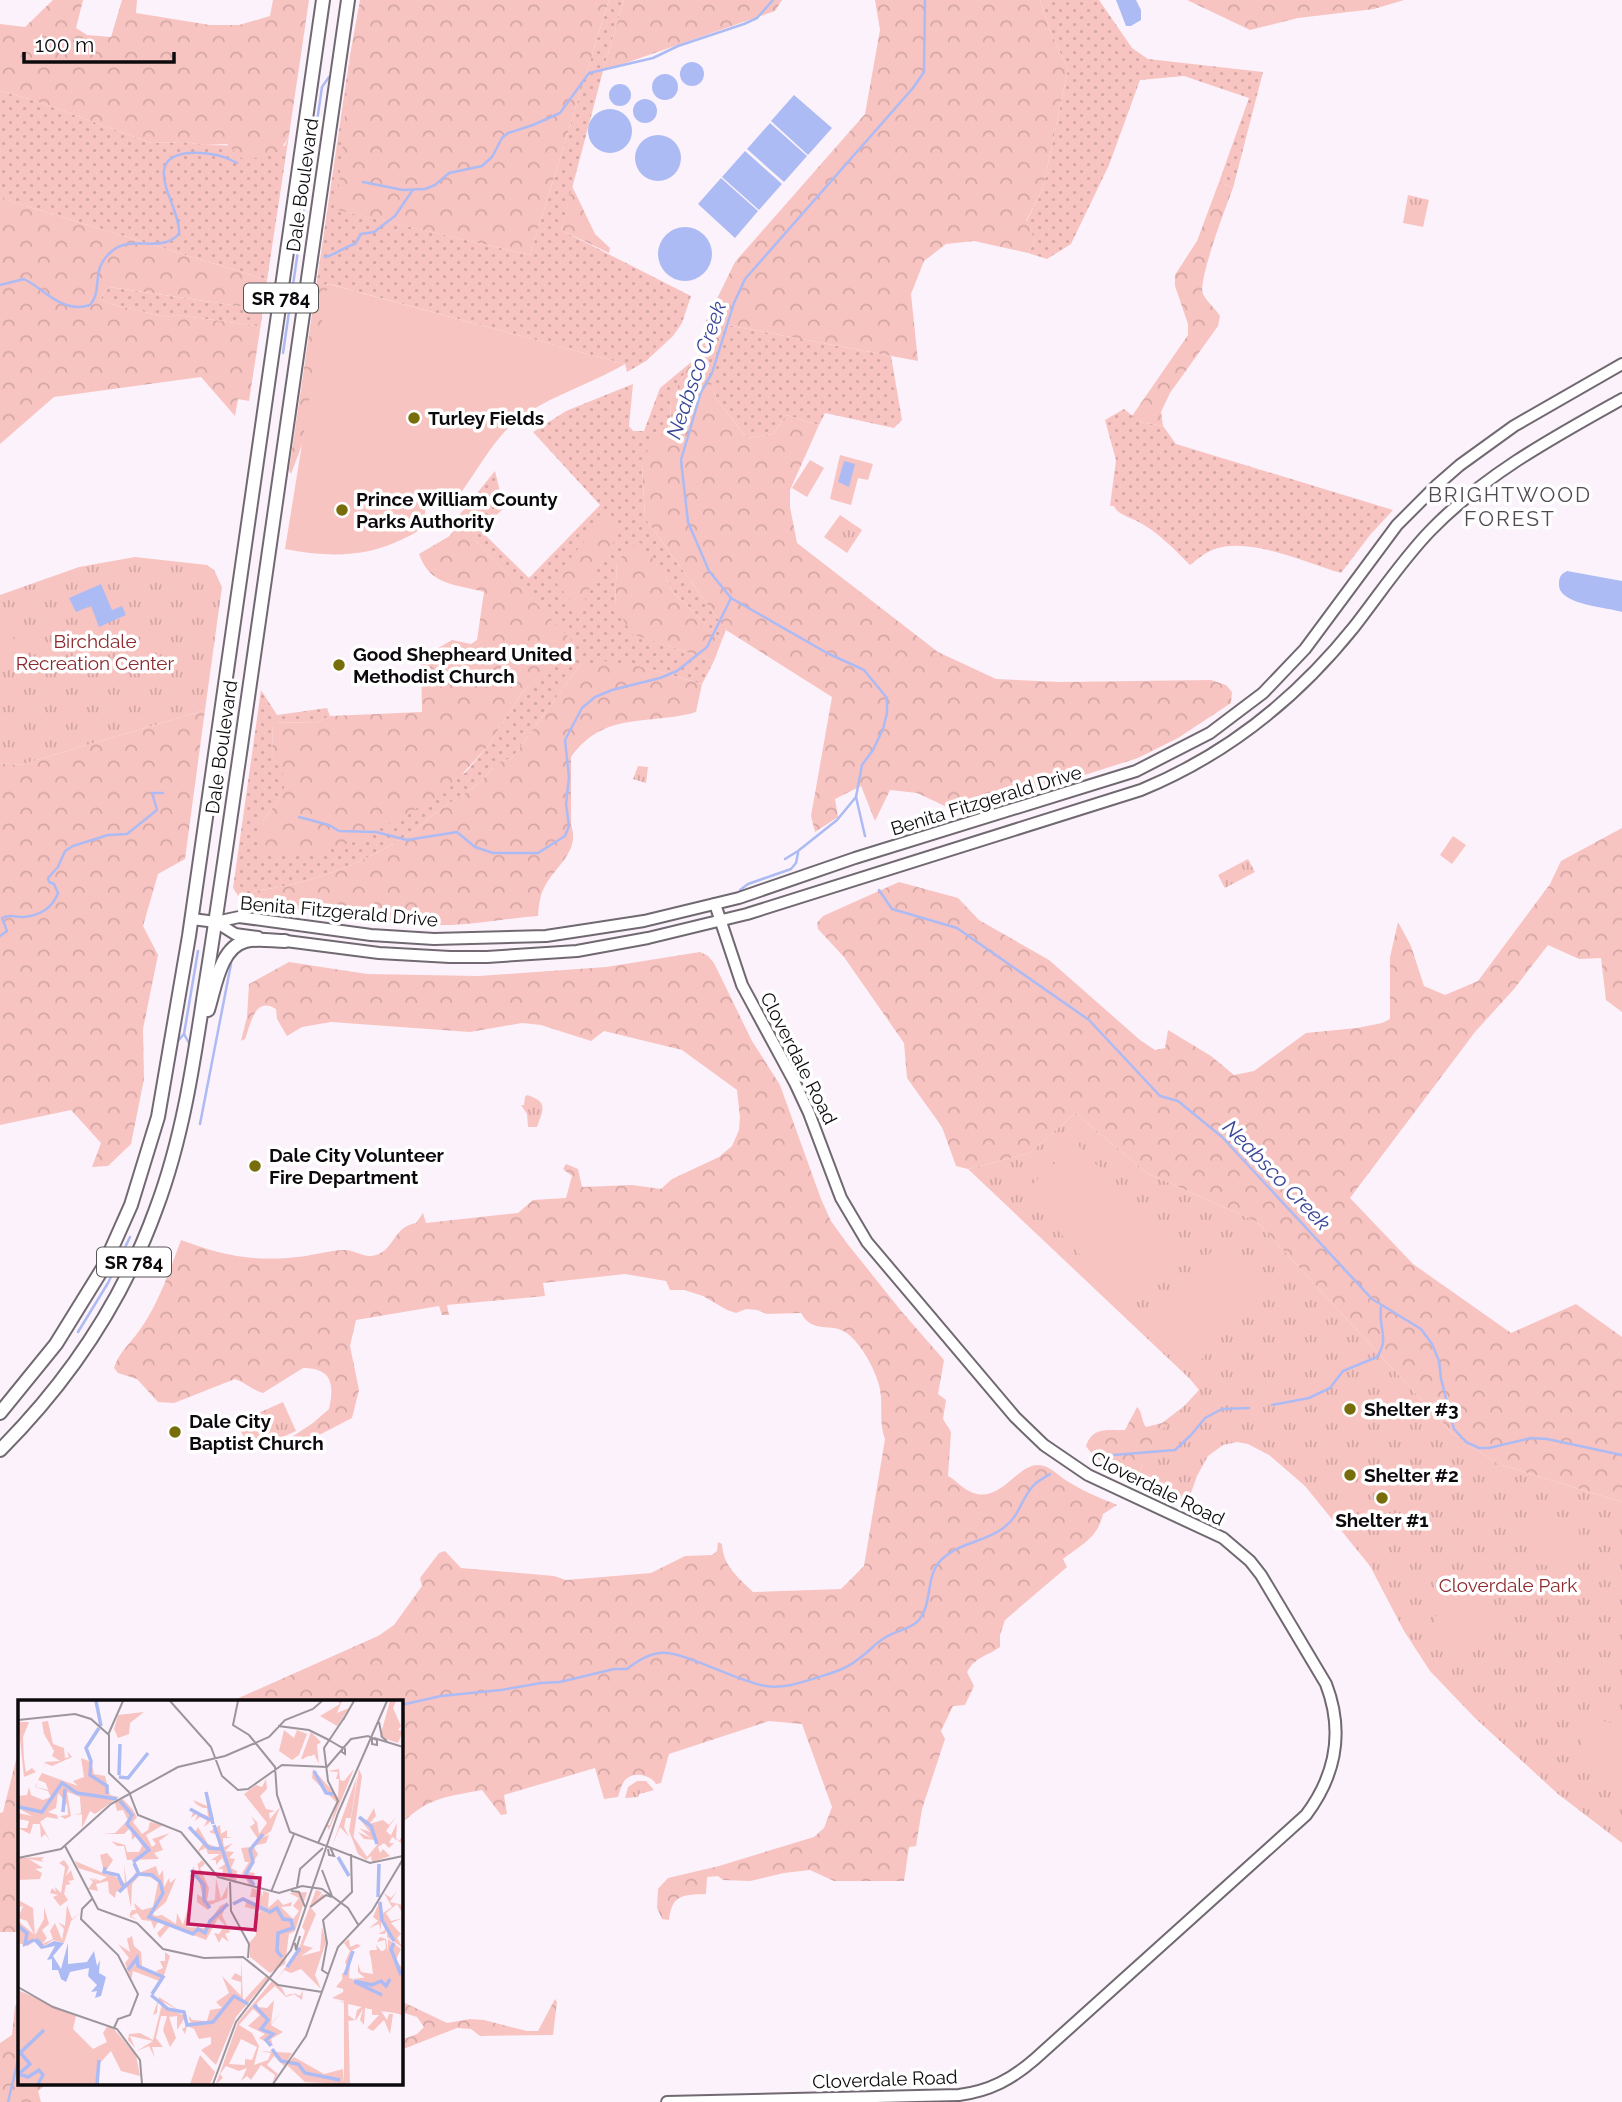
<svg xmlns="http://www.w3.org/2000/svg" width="1622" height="2102" viewBox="0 0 1622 2102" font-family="Raleway,sans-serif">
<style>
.grass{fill:url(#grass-dots)}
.forest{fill:url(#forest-crowns)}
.park{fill:url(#park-tufts)}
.pitch{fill:#f8c4c1}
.water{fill:#adbbf4}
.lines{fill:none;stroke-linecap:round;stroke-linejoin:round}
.stream{stroke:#adbbf4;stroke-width:2.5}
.secondary-casing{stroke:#716971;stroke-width:14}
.primary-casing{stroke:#716971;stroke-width:16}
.secondary{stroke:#fff;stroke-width:10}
.primary{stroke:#fff;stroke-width:12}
.poi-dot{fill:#776e0b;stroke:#fff;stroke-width:2.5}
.labels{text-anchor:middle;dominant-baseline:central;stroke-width:7;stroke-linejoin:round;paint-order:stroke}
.shield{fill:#fff;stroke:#565456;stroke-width:2}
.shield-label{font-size:18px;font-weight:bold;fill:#0d0a0d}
.street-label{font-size:19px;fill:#0d0a0d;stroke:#fff}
.poi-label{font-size:19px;font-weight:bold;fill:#0d0a0d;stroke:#fff;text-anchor:start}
.park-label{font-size:19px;fill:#8c292e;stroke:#fff}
.water-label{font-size:21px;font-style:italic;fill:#3b4698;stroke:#fff}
.neighbourhood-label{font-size:21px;letter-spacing:2px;fill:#524a52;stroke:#fff}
.inset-river{fill:none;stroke:#adbbf4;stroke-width:3.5}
.inset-road{fill:none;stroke:#9c959c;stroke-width:2}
.view{fill:#c2185b;fill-opacity:0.15;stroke:#c2185b;stroke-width:3.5}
.inset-edge{fill:none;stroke:#0d0a0d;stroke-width:3.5}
</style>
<defs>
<pattern id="grass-dots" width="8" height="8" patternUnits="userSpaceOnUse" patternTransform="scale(1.75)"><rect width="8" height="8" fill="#f8c4c1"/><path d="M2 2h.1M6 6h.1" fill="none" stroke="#d3a7a5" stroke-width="1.8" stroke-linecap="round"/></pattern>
<pattern id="forest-crowns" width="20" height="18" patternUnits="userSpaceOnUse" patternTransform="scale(1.75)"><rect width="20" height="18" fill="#f8c4c1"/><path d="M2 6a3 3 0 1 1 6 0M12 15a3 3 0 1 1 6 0" fill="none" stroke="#d3a7a5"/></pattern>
<pattern id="park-tufts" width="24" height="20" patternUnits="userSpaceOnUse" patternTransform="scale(1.75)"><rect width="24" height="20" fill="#f8c4c1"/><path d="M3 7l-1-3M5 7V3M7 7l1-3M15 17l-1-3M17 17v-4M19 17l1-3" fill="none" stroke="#d3a7a5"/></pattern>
</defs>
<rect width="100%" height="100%" fill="#fcf2fb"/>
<g class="grass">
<polygon points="609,0 624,0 603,71 561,230 691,296 682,323 673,336 646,361 627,372 625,364 329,284 316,287 350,55 338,210 530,255"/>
<polygon points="1040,0 1099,0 1132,48 1148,59 1263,72 1233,188 1219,182 1249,98 1184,76 1140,80 1109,165 1071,244 1047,259 1028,253 1035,240 1026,222 1043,188 1068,69 1051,33"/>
<polygon points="0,91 33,100 152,143 184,142 205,145 285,146 289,135 267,280 0,198"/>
<polygon points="109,287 259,309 264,303 260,330 257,326 177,315 166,317 107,303 101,298 105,291"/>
<path d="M706 321 891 356 902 420 894 428 825 413 819 425 786 415 773 434 747 438 717 400 701 355 689 366 670 399 671 423 642 465 645 518 726 630 722 640 672 591 666 576 617 561 615 605 633 634 714 661 702 684 639 666 580 665 512 758 496 763C479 789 458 796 434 814 427 819 421 826 414 831 366 863 311 884 254 891L247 900 240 898 233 888 261 690 277 715 327 708 330 716 316 723 273 722 272 754 288 782 275 805 261 823 465 773 488 746 521 694 572 642 474 539 470 524 449 537 458 524 460 514 495 471 504 508 480 530 529 578 600 505 533 432 566 411 633 384 629 426 633 431H644L660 388 701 354Z"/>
<path d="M1124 409 1140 422 1163 426 1176 444 1393 510 1370 535 1341 573C1307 563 1253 538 1218 548 1207 551 1199 558 1190 565 1175 550 1157 531 1137 521 1129 517 1118 515 1114 506H1110L1116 460 1105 420Z"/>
</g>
<g class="forest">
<path d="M53 0H83L76 28 87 35 111 37 122 0H137L136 13 210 25H239L270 16 273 0H309L289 135C280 158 264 158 241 158L227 144 205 145 184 142 152 143 33 100 0 91V24L25 27Z"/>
<polygon points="360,0 609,0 530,255 337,210 350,55"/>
<polygon points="624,0 782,0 775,11 603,71"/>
<polygon points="875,0 1040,0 1051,33 1068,69 1043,188 1026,221 1035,240 1028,253 974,241 946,244 924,261 911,294 918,361 706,321 735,262 865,114 880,30"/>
<polygon points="1187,0 1404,0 1374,9 1298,18 1250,30"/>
<path d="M1219 182 1233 188C1227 204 1197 282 1203 294 1207 302 1215 308 1220 316L1218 326 1170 393 1161 412 1163 426 1140 422 1132 416 1188 335V324L1175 286V275L1197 241Z"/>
<polygon points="572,186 595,234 610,248 609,253 561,230"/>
<polygon points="0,198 267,280 264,303 259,309 110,287 105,291 101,298 107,303 166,317 177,315 257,326 260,330 249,401 238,399 235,416 201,377 54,397 0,444"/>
<polygon points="323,284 360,292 324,313 303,442 291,474 289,470 316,287"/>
<polygon points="701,354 717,400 747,438 773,434 786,415 819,425 790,490 790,507 797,543 938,652 996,679 1060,682 1211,680 1226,685 1232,692 1231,703 1178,738 1138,758 962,814 917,793 890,790 875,821 861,786 835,799 838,817 815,832 811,816 832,697 726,630 645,518 642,465 651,442 665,433 671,423 670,399 689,366"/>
<polygon points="606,515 616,524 613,545 601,560 580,612 553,579"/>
<path d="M470 524 475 527V540L573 642 521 694 488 746 445 793 357 841 311 854 260 855 261 823 275 805 287 782 272 754 273 722 316 723 330 716 422 712 421 658 452 640 471 644 477 640 484 592C456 584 430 586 419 554Z"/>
<polygon points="639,541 666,576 672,591 722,640 714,661 632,634 615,606 617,561"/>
<path d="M604 661 639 666 702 684 696 712C648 726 605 710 571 757V825C580 850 558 864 546 884 540 894 539 904 538 916 509 918 480 924 451 925 382 926 315 913 247 900L254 891C311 884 366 863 414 831 421 826 427 819 434 814 458 796 479 789 496 763L512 758 580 665Z"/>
<polygon points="205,710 185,859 158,874 143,926 158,955 143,1029 144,1079 131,1144 108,1166 92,1167 101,1143 71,1110 0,1125 0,763 20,765"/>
<polygon points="1622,828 1622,1012 1606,1000 1601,958 1579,959 1548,945 1514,989 1475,1032 1350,1198 1413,1264 1511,1333 1576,1304 1622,1337 1622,1502 1498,1464 1453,1434 1257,1222 1147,1173 1075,1113 1030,1153 968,1169 956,1166 942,1127 907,1078 904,1043 844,957 818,929 817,923 823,916 899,882 958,898 979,920 1049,960 1140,1040 1155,1050 1165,1048 1168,1030 1211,1056 1234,1075 1254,1071 1306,1033 1357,1028 1382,1023 1390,1019 1390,957 1398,922 1411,946 1424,986 1445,995 1478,981 1550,884 1561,861"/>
<path d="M700 952 708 956 714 963 752 1041 780 1085 821 1199 831 1221 846 1242 902 1312 944 1360 938 1394 946 1400 943 1419 951 1432 948 1476C956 1480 963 1489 971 1492 1003 1506 1018 1458 1044 1466 1052 1468 1060 1477 1067 1481 1083 1491 1100 1498 1117 1505L1103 1514C1097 1539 1082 1544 1063 1559L1067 1567 1005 1620 1000 1635V1647C986 1657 976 1656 967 1672L974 1686 965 1705 953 1706 941 1731 945 1739 922 1809 916 1846 909 1847 904 1881H834L810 1870 784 1873 750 1881 723 1880 718 1876 707 1877 706 1894C683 1895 672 1894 669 1920L662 1919 657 1908 658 1889 668 1878 719 1866 814 1837 824 1828 832 1807 802 1724 769 1721 669 1754 661 1783 656 1784C650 1774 633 1771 625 1780 621 1785 620 1791 618 1797L604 1799 595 1768 504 1795 507 1814 501 1815 482 1790C446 1797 429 1797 401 1824V1701H232L378 1636 394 1625 422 1586 420 1578 439 1553 445 1551 461 1568 554 1576 566 1580 651 1573 685 1556 712 1555 717 1551 718 1542 722 1544C723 1566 738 1577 753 1592L841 1589 864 1566 885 1439C878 1420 884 1404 879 1385 875 1369 861 1344 848 1334 831 1321 813 1335 801 1313L767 1314 757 1310 746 1309 736 1313 727 1310 703 1296 684 1290H670L666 1281 625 1274 543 1283 545 1296 447 1305 449 1315H442L439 1306 356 1320 350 1346 359 1390 352 1418 288 1451 280 1453 277 1450 278 1446 313 1423 329 1409C335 1383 331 1368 303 1368L263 1393C252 1390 246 1383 235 1379L174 1403 158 1402 137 1379 118 1373 114 1368C119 1352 129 1345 139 1331 158 1305 170 1270 181 1240 221 1255 253 1262 297 1257 312 1256 329 1250 345 1250 356 1250 364 1259 376 1255 395 1249 393 1227 416 1223L423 1213 426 1223 518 1213 533 1200 566 1198 572 1176 563 1169 566 1164 578 1169 582 1187 632 1185 661 1189 672 1179 719 1157 732 1146 739 1130 740 1117 737 1090 682 1050 604 1031 591 1041 541 1025 522 1023 470 1032 331 1022 302 1027 287 1036 277 1019 276 1009C255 996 251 1023 245 1039L241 1041 247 1017 249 984 289 962 367 974 479 976 606 967Z"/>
<path d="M1187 1404C1163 1428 1149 1448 1136 1480 1119 1471 1096 1462 1086 1446 1093 1426 1108 1431 1125 1430L1137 1407C1143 1413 1141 1421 1146 1427L1162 1423Z"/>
<polygon points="19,1756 19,1932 0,1932 0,1813 3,1812 16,1760"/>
<polygon points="555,1999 557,2002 553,2035 480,2036 471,2029 457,2028 401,2050 401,2040 417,2034 424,2027 417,2017 401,2012 401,2001 447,2023 470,2019 484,2020 527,2031 538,2031"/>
<polygon points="19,2003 19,2083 48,2083 38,2091 41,2102 0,2102 0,2043 12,2035 15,2006"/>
</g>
<g class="park">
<polygon points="1408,195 1429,200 1423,227 1403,223"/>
<polygon points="840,515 862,530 847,553 824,537"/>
<polygon points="135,557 207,565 214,570 222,587 205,710 20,765 0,763 0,595 79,567"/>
<polygon points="638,766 648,767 646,783 633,779"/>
<polygon points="1453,836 1466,845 1452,864 1440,855"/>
<polygon points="1248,859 1255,872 1225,888 1218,875"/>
<path d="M527 1095C549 1102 543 1110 537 1127H528L527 1114 521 1105H524L525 1097Z"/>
<polygon points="1075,1113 1147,1173 1257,1222 1453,1434 1498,1464 1622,1502 1622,1843 1558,1794 1475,1718 1430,1671 1404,1631 1370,1566 1305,1486 1269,1455 1248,1444 1237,1442 1223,1445 1208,1456 1197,1476 1187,1504 1135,1482 1145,1459 1162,1430 1199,1390 1190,1379 968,1169 1030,1153"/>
<polygon points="283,1402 296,1431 252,1451 236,1423"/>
<polygon points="637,1781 646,1781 654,1790 639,1794 638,1797 625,1798 628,1787"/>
</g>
<g class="pitch">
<path d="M328 284 625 364C588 386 541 398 509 427 490 446 476 472 460 494L440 491C416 504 431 514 421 527 417 533 409 536 403 539 365 558 326 557 285 549Z"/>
<polygon points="840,455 873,464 868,480 858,478 851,505 830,499"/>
<polygon points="810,460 824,468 807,497 792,488"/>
<polygon points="3,610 20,656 0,664 0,611"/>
<polygon points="1076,1143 1178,1251 1124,1302 1023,1193"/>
<polygon points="1224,1238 1272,1283 1198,1363 1150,1318"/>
<path d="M1539 1512C1549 1515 1570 1517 1576 1525 1591 1547 1559 1582 1532 1558L1531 1517Z"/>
<path d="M1465 1591C1521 1595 1497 1665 1460 1649 1451 1646 1443 1633 1436 1626L1435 1618 1453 1596Z"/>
<polygon points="1589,1717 1622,1726 1622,1783 1574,1770"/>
</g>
<g class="water">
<polygon points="1116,0 1136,0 1141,10 1141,20 1131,26 1126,26"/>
<circle cx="692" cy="74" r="12"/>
<circle cx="665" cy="87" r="13"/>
<circle cx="620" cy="95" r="11"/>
<polygon points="794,95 832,128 808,155 771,121"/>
<circle cx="645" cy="111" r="12"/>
<circle cx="610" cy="131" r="22"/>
<polygon points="770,123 807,156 784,182 747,149"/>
<circle cx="658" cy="158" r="23"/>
<polygon points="745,151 782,184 759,210 722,177"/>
<polygon points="721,178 758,211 735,238 698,204"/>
<circle cx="685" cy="254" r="27"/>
<polygon points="844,461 855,464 849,487 838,482"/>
<path d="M1567 571 1622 581V612C1607 607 1558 605 1559 584 1559 577 1561 574 1567 571Z"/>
<polygon points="101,584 112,610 122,606 126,615 99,627 91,606 76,612 69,598"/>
</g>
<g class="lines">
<g class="stream">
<polyline points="363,182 403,190 425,189 435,185 449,173 482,166 492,157 502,138 508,133 533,125 560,113 589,73 653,58 678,46 744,24 757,18 773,0"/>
<path d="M325 257C336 255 343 247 355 244L361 234 374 232 395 216 412 191"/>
<path d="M0 285 24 279C46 290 62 314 90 305 104 289 89 270 112 251 133 234 160 254 179 234 182 208 137 158 189 153 205 152 223 155 237 163"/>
<polyline points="283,353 322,87 329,77"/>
<polyline points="299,817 329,825 339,831 376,832 407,840 457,832 475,847 493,853 538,853 565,836 569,826 566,804 569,777 565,740 582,708 595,697 612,690 660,678 677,671 707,647 731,598"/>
<polyline points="865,836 856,797 862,765 873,750 883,729 887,713 887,698 864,670 827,653 731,598 709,571 688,522 681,460 701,392 712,373 734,303 745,279 913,88 924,72 925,0"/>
<polyline points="785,859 798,851 837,820 856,797"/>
<polyline points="740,890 748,884 791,869 796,863 798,853"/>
<polyline points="879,890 892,909 957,928 1089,1020 1160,1096 1178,1101 1222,1137 1372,1299 1421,1329 1432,1344 1439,1361 1441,1379 1454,1429 1466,1442 1479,1448 1489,1448 1531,1438 1547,1439 1622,1455"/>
<path d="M0 936 7 931 2 918C10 914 15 917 24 917 40 915 52 909 58 893L54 884 49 882 48 878 58 867 65 851 73 846 108 835 127 834 157 810 152 793H163"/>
<polyline points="184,1034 189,1043"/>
<polyline points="176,1043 184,1034 198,951"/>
<polyline points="200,1124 231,964"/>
<polyline points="78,1332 108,1283 130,1237"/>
<path d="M1272 1405 1309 1398 1330 1388 1343 1371 1377 1357C1390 1337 1378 1329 1381 1307"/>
<polyline points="1101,1456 1175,1450 1191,1435 1205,1418 1222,1409 1249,1408"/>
<path d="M401 1705 441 1696 501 1690 541 1683 560 1682 614 1669H627C636 1662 648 1654 660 1653 682 1650 738 1682 766 1686 783 1689 803 1682 819 1677 832 1673 846 1669 857 1660 868 1653 875 1643 886 1637 897 1630 910 1630 919 1620 933 1603 925 1576 941 1560 958 1543 984 1542 1002 1529 1021 1515 1019 1502 1033 1486 1037 1481 1044 1478 1050 1474"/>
<polyline points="8,2102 19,2056"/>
</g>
<defs>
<g id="secondary">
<polyline points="192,919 216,922 239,917 371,935 434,939 546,936 592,929 644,921 739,898 855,858 1136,771 1210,733 1263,693 1305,649 1397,525 1437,485 1460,465 1514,426 1622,364"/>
<polyline points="216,922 235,934 258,937"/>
<path d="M278 940 379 953 450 957H487L577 951 648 938 747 914 1141 790C1226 755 1297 698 1354 627 1379 595 1402 560 1430 531 1485 474 1554 437 1622 399"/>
<path d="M667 2102 959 2095C990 2091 1012 2079 1035 2059L1306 1815C1336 1775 1344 1731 1326 1684L1261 1575 1250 1561 1223 1538 1088 1475 1044 1445 1015 1417 867 1242 841 1198 809 1113 795 1083 742 985 715 904"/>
</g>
<g id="primary">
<path d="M208 1010C215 988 220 947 246 941 258 938 273 941 285 941"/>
<polyline points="0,1413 56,1344 103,1268 131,1205 158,1117 189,936 323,0"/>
<path d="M0 1450C68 1382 123 1300 156 1209 182 1140 193 1067 204 994 217 914 228 834 240 753 276 502 312 251 348 0"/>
</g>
</defs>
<use href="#secondary" class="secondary-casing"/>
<use href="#primary" class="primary-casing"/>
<use href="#secondary" class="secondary"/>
<use href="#primary" class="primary"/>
</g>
<g class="poi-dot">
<circle cx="414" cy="418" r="7"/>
<circle cx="342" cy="510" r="7"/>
<circle cx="339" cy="665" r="7"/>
<circle cx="255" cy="1166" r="7"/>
<circle cx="1350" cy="1409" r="7"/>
<circle cx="175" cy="1432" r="7"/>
<circle cx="1350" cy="1475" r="7"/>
<circle cx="1382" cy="1498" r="7"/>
</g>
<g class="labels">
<g class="shield">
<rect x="244" y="283.5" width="74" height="29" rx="5"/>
<rect x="97" y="1247.5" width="74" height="29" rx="5"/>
</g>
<g class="shield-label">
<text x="281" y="298">SR 784</text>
<text x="134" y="1262">SR 784</text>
</g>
<g class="street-label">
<text transform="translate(302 185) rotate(-82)">Dale Boulevard</text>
<text transform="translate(221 747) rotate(-82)">Dale Boulevard</text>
<text transform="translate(986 800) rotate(-17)">Benita Fitzgerald Drive</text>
<text transform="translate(339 911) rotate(5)">Benita Fitzgerald Drive</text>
<text transform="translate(799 1058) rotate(63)">Cloverdale Road</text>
<text transform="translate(1158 1488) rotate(26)">Cloverdale Road</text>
<text transform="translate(885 2079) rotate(-2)">Cloverdale Road</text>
</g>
<g class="poi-label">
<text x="428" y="418">Turley Fields</text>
<text x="356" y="499">Prince William County<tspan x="356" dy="22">Parks Authority</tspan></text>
<text x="353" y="654">Good Shepheard United<tspan x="353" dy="22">Methodist Church</tspan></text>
<text x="269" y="1155">Dale City Volunteer<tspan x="269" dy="22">Fire Department</tspan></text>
<text x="1364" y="1409">Shelter #3</text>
<text x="189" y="1421">Dale City<tspan x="189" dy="22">Baptist Church</tspan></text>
<text x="1364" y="1475">Shelter #2</text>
<text x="1382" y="1520" text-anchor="middle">Shelter #1</text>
</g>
<g class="park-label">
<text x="95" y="641">Birchdale<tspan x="95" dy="22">Recreation Center</tspan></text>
<text x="1508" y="1585">Cloverdale Park</text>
</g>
<g class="water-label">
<text transform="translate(696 370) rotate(-71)">Neabsco Creek</text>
<text transform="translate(1277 1175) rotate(46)">Neabsco Creek</text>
</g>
<g class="neighbourhood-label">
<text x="1510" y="494">BRIGHTWOOD<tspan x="1510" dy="24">FOREST</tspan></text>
</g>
</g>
<g transform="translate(18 1700)">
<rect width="385" height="385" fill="#fcf2fb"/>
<path d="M341 69 344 76 335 141 331 131ZM2 201 15 208 17 236 9 221 0 218 5 206 1 207ZM331 239 332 247 339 244 343 246 333 251 330 293 363 311 379 313 366 312 330 304 332 383 326 384V303L320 301 326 302 324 274 330 268 327 262 332 251 326 243Z" fill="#f8c4c1"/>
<path d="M320 1H324L319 13 331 8 319 26 302 16 322 4ZM372 1H378L375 8 383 26 380 30 385 31 380 43 356 35 362 37ZM30 21 35 44 46 48 47 58 51 57 49 51 54 57 34 66 27 63 25 69 27 62 42 61 34 56 36 51 26 34 24 22ZM0 22H11L5 37 6 59 8 72 14 68 18 72 6 77ZM266 30 276 38 279 30 289 34 281 55 274 60 261 51ZM293 32 303 42 299 45 301 64 296 54 294 56H290L285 59H283ZM63 58 73 62 76 74 87 76 92 95 101 97 77 114 72 111 64 128V114L56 115 63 113 62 96 49 92 53 116 47 119 42 116 50 115 49 103 43 112 46 100 40 93 38 108 30 112 39 115 40 119 29 117 22 122 32 141 27 134 23 138 22 124H15L12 134 0 128H9L11 121 0 119V113L14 116 0 108V96L9 95 11 87 13 95 25 100 33 97 30 91 17 87 20 81 18 87 31 90 28 83 20 80 24 73 60 86 55 81 66 77ZM295 69 320 97 321 79H311H318L320 72 310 71 321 69 322 80 326 81 336 69 311 130 308 125H312L319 103 294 78ZM339 76 333 118H328L326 127 331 137 322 127 314 146ZM248 79 249 89 242 96 248 109 257 111 251 113 252 119 262 107 253 131 245 137 251 135 248 143 235 146 240 154 230 172 237 173 232 186 224 173 231 162H227L223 148 233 147 240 139 232 127 237 123 233 116 239 122 241 134 249 123 226 94 238 85 244 87ZM189 91 196 119 186 127 189 120 182 117 177 121 180 113 173 118 175 112 170 109 190 116 189 108H185L178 104 175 100 189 106ZM105 99 115 110 119 117 115 122 124 134 130 130 132 122 145 125 128 135 134 147 138 144 134 139 152 133 141 141 145 150 136 153 141 159 109 160 106 146H99L93 141 107 145 109 152H121L124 146 118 136 114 140 113 127 106 134H84L97 133 110 120 105 110 99 111 97 102ZM356 108 358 116 351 124 365 120 371 125 378 117 368 131 377 139 373 135 379 123 378 138 381 141 385 135V144L374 137 371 143H376L371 148 366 143 360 147 362 153 365 149 372 156 354 162 353 156 348 160 340 154 335 141V136L349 157 359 145V140L346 139 340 132 353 138 341 128 352 132 340 117 349 120ZM202 125 203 134 209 130V137L215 138H205V141L206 147 215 143 207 151 216 152 211 158 217 159 213 168 219 171 218 183 204 178 205 169H200L207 164 204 158 198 165V160H193L202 154H190L188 148 181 151 183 155 166 132 180 151 186 142 171 127 177 132 180 127 190 144 201 148 200 135 191 132ZM89 153 95 160 88 171 107 183 106 164 109 185 118 172 114 163 121 173 138 166 141 176 145 170 146 187 151 178 152 183 158 178 148 202 134 214 138 216 144 215 158 224 159 213 165 225 170 208 169 227 187 228 202 206 210 202 204 215 212 232 207 234 211 242 204 237 201 243 196 233 201 234 207 225 200 218 188 240 152 226 142 238 139 233 148 224 140 222 136 229 133 221 124 220 119 213 113 216 119 220 112 217V214L110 217 114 210H118L116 203 124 210 135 207 140 182 132 177 122 175 114 184 113 208 109 187 98 192 97 198 91 193 90 181 78 184 80 191 70 189 75 182 71 178 79 181 73 177 82 181 89 177 60 168 57 161 92 176 86 172 82 155ZM26 157 23 160 26 162 11 159 25 168 17 169 24 173 22 179 0 180 2 158ZM46 160 51 167 48 176 53 170 56 180 50 181 53 184 48 185 46 194 50 200 42 206 35 197 40 195 32 193 34 188 38 192 37 187 43 193 47 167 41 163ZM179 160 180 164 184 160 187 164 182 168 191 188 189 201 197 200 198 178 203 199 210 185 209 198 192 205 190 210 179 202V194L185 198 181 181 175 174 171 178 176 166 177 173 181 172ZM234 188 243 191 245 197V191L251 193 250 208 260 199 265 205 274 202 273 206 263 207 275 219 281 211 275 206 281 198 271 193 289 192 277 231 271 234 267 264 252 273 232 257V242L238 235 237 218 243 211 227 207 229 200 241 205 237 197H232ZM298 190 304 192 299 199 304 194 309 196 293 208 298 214 285 245 295 248 283 256 302 251 304 227 308 242 297 275 303 289 283 269 273 273 266 270 257 282 282 246 287 231 284 227ZM379 191 372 202 385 205V214L379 204 368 213 373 221 385 218 373 223 383 234 379 238 385 248 369 237 370 226 367 234H360L367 230 363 216V231L361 224 351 228 360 221 355 217 362 200 365 213 374 207 366 193 373 198ZM49 205 54 219 62 213 53 221 46 243 35 240 26 246 24 245 20 238 10 246 0 243V221L17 235 26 219V207L31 224 24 230 29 238 24 244 35 239 32 231 37 223 44 240 46 229 40 222 47 226ZM114 236 116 246 123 252 124 267 142 275 138 271 145 268 142 261H147V252L152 256 144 282 115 271 113 280 107 263 111 258 100 244 112 252 109 239ZM362 237 368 239 370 253 359 275 350 279H333L385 310V316L378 312 363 311 369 320 371 314H375L372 334 366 320 355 331 349 328 361 315H354V309L347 308 346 325 342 320 345 309 338 320 329 321 330 315 337 320 339 310 347 305 330 294V279L347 278 340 272V264L343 272 355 274 352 250H359L358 245 364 252 368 248 367 240 359 242ZM223 257 225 301 248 276 231 259 251 278 218 317 198 365 183 350 193 344V337L181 339 176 329 169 326 167 334 164 329 173 323 171 319V316L174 320 189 321 192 310 204 308 198 302 211 293 204 276 223 296V282L213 279 217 273 223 276ZM254 281 264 288 268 296 272 294H275L276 293 282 296 285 290 284 300 276 294 268 297 257 286 239 303 240 307 249 308 256 300 253 324 264 311 253 325 265 332 253 339 255 346 241 338 247 334 230 326 242 315 235 309 221 325 234 333 241 346 236 365 250 360 253 353 242 351 274 353 266 366 256 356 249 365 260 374 254 384 257 375 243 365 233 380 229 376 223 381 229 368 221 371 208 366 202 374 205 378 198 384 220 322ZM223 339 239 347 234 360 227 359V365L211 364ZM141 297 162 311 145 302 150 309 168 316 159 330V316L151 317 158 338 152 347 145 330 149 316H143L138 338 145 347H134L137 358 131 346 119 351 135 341 112 336 117 348 110 340 111 334 122 333 135 340 144 304 140 301 139 313 135 315ZM182 355 197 372 192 384H172ZM276 357 306 374 325 369 326 384 287 382 269 365Z" fill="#f8c4c1" fill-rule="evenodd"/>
<path d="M126 12 112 23 111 34 100 38 96 29 100 15ZM24 75 60 86 66 77 70 80V99L65 98 70 102 64 113 62 97 49 91 46 95 31 91ZM370 239 383 249 378 260 385 269V315L314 298 329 290 318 287 327 276 336 280 357 275 351 251H370ZM0 290 58 316 55 329 75 349 89 342 85 333 90 325 96 329 118 355 122 376 103 371 93 351 80 365 81 384H0Z" fill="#f8c4c1"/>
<path d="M20 238 26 246 36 241 46 243 35 256 43 269 50 243V264L69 262 76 251 79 266 82 260 81 273 88 277 83 296 77 298 79 291 73 292 79 285 70 276 71 268 52 272 48 282 43 279 40 270H34V259L29 260 37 246 23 249 15 240Z" fill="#adbbf4"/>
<path class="inset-river" d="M78 1 83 26M81 28 68 48 73 61 72 75 89 86V94M296 71 308 93 315 94M101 75 102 44M101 77 110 78 130 53M188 92 195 124M102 101 114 115 109 124 131 150 115 162M0 103 1 107 24 112 44 83 59 93 99 99M172 109 192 120M45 112 47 89M341 117 353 126 359 144M196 125 214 178M171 127 191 148 203 149M320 157 331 176M116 163 121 174 134 175 142 182 145 193 131 217 175 234 180 229 187 233 192 221 210 204M87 167 86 172 100 175 105 186M173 170 186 185V200L192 208M236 185 228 174 235 162 232 150 245 134M101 192 120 174M360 197 361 164M362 202 364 220 376 241M215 204 225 199 252 212 259 208 265 219 273 220 275 228 260 233 259 251 264 257M0 226 9 233 7 244 16 240M376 243 373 249 383 275M269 267 282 248M110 270 119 258 120 266 145 277 134 294M327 275 335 251M336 281 354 285 363 281 368 286 372 279M337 282 364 295M133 295 150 309 166 312 169 325 195 322 216 296 230 304M236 305 250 320 243 329 255 334 248 340 253 346M254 349 263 361 280 364 287 373 322 380M0 350 12 364 1 374 10 377 21 370 25 375 20 384M3 352 26 330M79 384 81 360"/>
<path class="inset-road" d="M152 1 193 47 204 76 220 90 230 89 264 65 309 67 333 39 350 36 359 40V45L354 44V39M220 1 215 25 231 35 257 67 259 95 272 132 352 163 385 156M0 20 57 14 73 19 91 35V73L111 92 120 115 163 132 200 177 261 193 284 186 304 189 330 208 341 226M325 20 336 1M361 22 364 37 369 41M260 26 291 30 311 40M90 35 105 1M356 38 385 47M311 40 316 43 323 47 326 48 327 49V54L324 52V50L325 48M300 143 320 101 310 81 306 48 326 18M47 146 80 209 119 223 145 249 186 258 225 257 260 285 304 292M310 149 311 155 316 156 312 147M0 158 43 149 93 104 160 67 207 56 251 37 267 20 295 9 304 1M304 170 314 196M212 182 213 211 231 244 230 258M279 187 282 169 305 148M273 191 281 192 287 207M253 192 276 134M74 199 64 209 63 219 100 255 120 294 112 315 100 319 96 328M292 207 308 195 314 197M277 243 278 250 282 236M310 274 304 270 309 243 305 220 334 192 333 154M0 287 35 307 99 329 122 360 124 384M195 384 218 322 273 250 320 113 369 1M255 384 288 336 320 247 354 211 385 159"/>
<path class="view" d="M175 172 242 178 237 230 170 224Z"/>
<rect width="385" height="385" class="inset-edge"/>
</g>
<path d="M24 52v10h150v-10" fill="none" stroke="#0d0a0d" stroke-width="3.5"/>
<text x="35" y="52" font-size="21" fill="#0d0a0d" stroke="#ffffff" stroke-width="5" paint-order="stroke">100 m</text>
</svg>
